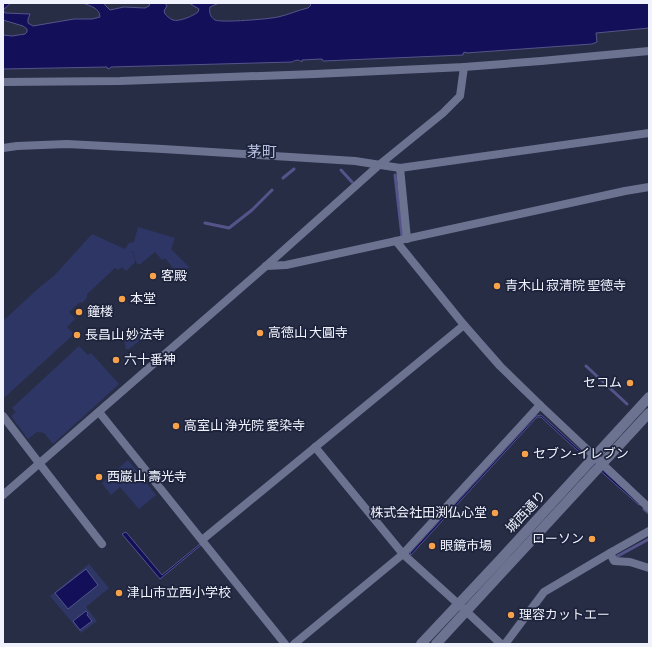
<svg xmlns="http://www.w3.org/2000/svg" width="652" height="647" viewBox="0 0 652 647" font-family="'Sofia Sans Condensed','Noto Sans JP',sans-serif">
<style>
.green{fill:#2e3666}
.water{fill:#131059;stroke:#55548a}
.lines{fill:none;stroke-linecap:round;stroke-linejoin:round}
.stream{stroke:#55548a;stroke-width:3}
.minor{stroke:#6c7390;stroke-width:8}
.tertiary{stroke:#6c7390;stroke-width:10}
.poi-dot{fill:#f7a248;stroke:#1e233c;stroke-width:1.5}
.labels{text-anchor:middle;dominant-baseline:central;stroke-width:3.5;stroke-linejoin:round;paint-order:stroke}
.poi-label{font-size:13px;fill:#f0f3fd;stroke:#1e233c;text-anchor:start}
.street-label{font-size:13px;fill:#f0f3fd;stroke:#1e233c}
.quarter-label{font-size:15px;fill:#b8c0e0;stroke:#1e233c}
</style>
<rect width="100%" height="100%" fill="#282d46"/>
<g class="green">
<polygon points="138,227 175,238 171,249 189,267 176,279 171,273 174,269 165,258 162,260 155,252 139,265 136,262 133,252 130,251 133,253 135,262 126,271 122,267 118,270 115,268 87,294 87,298 82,303 80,302 69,312 75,319 67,327 74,334 5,397 3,395 3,321 41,286 54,276 92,234 125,249 129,243 134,242"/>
<polygon points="136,330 140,331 144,337 129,349 126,349 124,341"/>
<polygon points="79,346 88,355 91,353 119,384 53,444 44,433 37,432 28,439 11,416 16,412 12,408"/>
<polygon points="128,460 156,495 139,509 120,487 111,495 102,483"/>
<polygon points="89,564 109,588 86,607 97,621 81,633 50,596"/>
</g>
<g class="water">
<path d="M3 3H11L3 10 5 13 30 14 28 19V23L33 26 74 19H92L100 17C100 8 90 6 83 3H104L105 5 110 10 124 7 145 8 149 6 150 3H165L167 6 164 11 165 14C167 16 170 19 173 20 179 22 193 16 198 12L199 9 189 3H219L210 7C209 12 210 17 215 20 222 23 269 19 278 17 288 15 298 10 308 8L311 5 309 3H649V28L596 33 597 42 592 44 466 53V52L463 53V55L323 61 322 59 302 60V62C298 59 296 60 292 62L111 67 110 68 108 69 107 67 3 69V35L12 36 25 34 27 32V29L23 26 3 20Z"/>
<path d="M541 415 582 452 641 504 639 505C606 476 573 447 541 417H537L411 555 410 553 536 416Z"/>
<polygon points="126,532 162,575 200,544 201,545 160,579 122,534"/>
<polygon points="86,569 98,585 68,609 55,593"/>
<polygon points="86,611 88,613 87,615 92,621 80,630 73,621"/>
</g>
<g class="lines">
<g class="stream">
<polyline points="341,170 352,182"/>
<polyline points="395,175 402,236"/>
<polyline points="283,178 294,169"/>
<polyline points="205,223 229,228 252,210 272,190"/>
<polyline points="586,366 627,404"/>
<polyline points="644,509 649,513"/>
<polyline points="616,557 649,539"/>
</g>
<g class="minor">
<polyline points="3,82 120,81 315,74 464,67 541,61 649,51"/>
<polyline points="3,148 17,146 67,144 163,149 355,161 400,168 649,133"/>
<polyline points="400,168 407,239"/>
<polyline points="396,241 464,325 500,366 540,405 649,508"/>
<polyline points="266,266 286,265 625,191 649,187"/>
<polyline points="99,412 285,644"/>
<polyline points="3,416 39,463 102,544"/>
<polyline points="315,447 403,554 466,611 501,644"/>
<polyline points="3,495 266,266 379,165 443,113 460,96 464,67"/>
<polyline points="202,540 464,325"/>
<polyline points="610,553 614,561 630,562 649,568"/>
<polyline points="294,644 403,554 540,405"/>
<polyline points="505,644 544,592 610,553 649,531"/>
</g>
<g class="tertiary">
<polyline points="421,644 499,561 649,397"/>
<polyline points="436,644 649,413"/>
</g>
</g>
<g class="poi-dot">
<circle cx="153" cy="276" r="4"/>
<circle cx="497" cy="286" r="4"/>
<circle cx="122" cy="299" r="4"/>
<circle cx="79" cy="312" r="4"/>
<circle cx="260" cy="333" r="4"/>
<circle cx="77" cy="335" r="4"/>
<circle cx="116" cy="360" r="4"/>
<circle cx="630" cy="383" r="4"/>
<circle cx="176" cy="426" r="4"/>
<circle cx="525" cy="454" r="4"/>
<circle cx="99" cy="477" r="4"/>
<circle cx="495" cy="513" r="4"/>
<circle cx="592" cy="539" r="4"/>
<circle cx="432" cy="546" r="4"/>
<circle cx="119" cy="593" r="4"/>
<circle cx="511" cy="615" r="4"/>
</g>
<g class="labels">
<g class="poi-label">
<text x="161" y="276">客殿</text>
<text x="505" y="286">青木山 寂清院 聖徳寺</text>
<text x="130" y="299">本堂</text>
<text x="87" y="312">鐘楼</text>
<text x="268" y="333">高徳山 大圓寺</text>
<text x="85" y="335">長昌山 妙法寺</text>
<text x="124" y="360">六十番神</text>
<text x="622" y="383" text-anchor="end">セコム</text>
<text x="184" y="426">高室山 浄光院 愛染寺</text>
<text x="533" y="454">セブン-イレブン</text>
<text x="107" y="477">西巌山 壽光寺</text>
<text x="487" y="513" text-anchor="end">株式会社田渕仏心堂</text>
<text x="584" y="539" text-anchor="end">ローソン</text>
<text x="440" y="546">眼鏡市場</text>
<text x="127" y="593">津山市立西小学校</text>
<text x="519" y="615">理容カットエー</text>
</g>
<g class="street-label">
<text transform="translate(526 512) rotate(-47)">城西通り</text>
</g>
<g class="quarter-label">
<text x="262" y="152">茅町</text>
</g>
</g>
<rect width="652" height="647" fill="none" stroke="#f0f3fd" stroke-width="8"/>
</svg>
